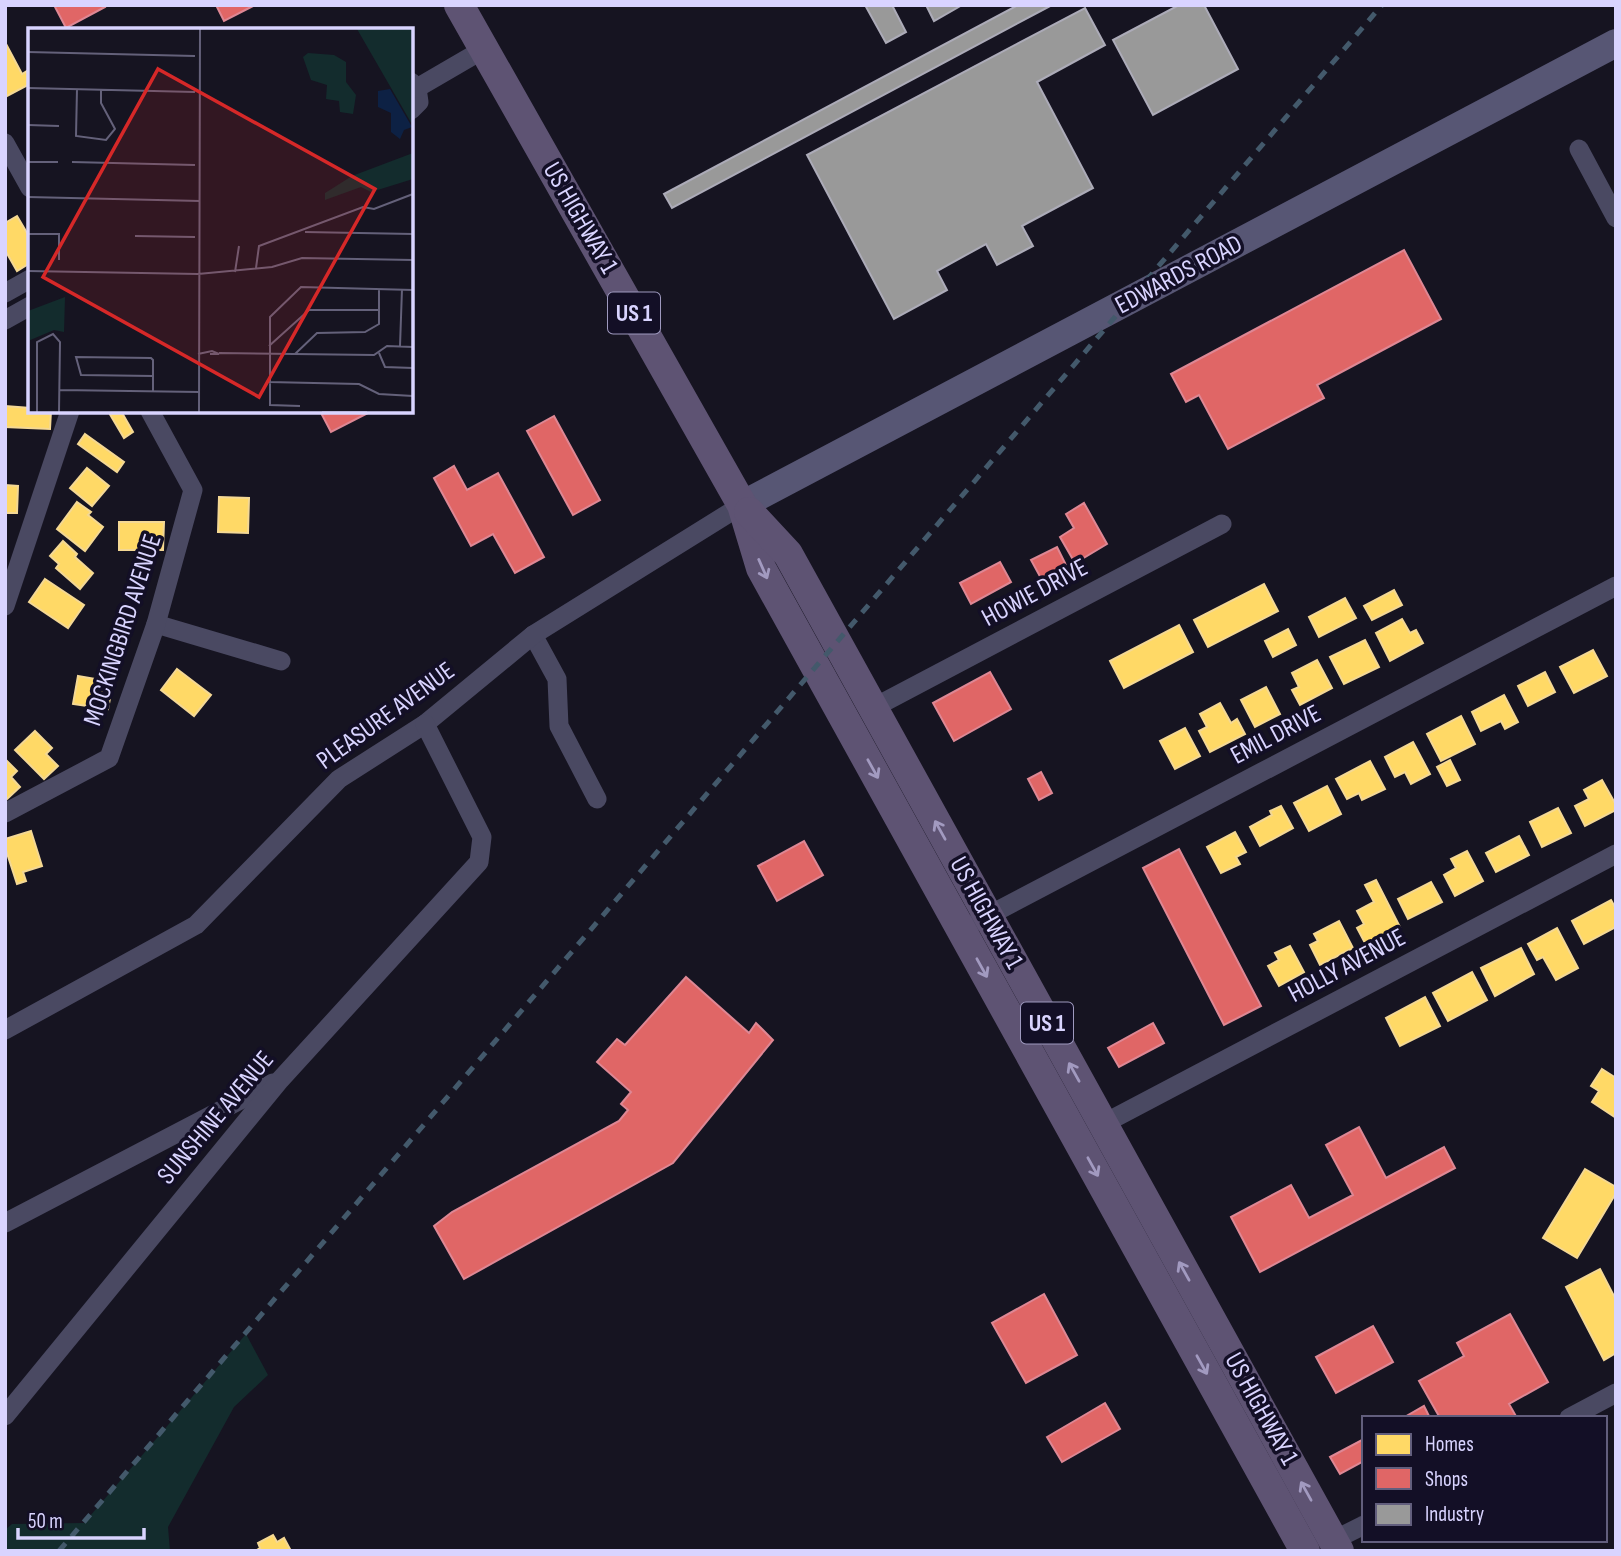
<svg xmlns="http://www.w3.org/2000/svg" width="1621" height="1556" viewBox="0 0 1621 1556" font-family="'Sofia Sans Condensed',sans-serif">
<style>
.green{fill:#132c2d}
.homes{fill:#ffd966;stroke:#f4d894;stroke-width:2}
.shops{fill:#e06666;stroke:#de8794;stroke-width:2}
.industry{fill:#999;stroke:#acabb8;stroke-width:2}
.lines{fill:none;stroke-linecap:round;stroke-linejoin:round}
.street{stroke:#4a4962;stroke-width:19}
.secondary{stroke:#575674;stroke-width:28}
.primary{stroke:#5e5373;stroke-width:30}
.rail{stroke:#43596b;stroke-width:5;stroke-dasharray:10 9;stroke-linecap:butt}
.oneway{stroke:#a29ac0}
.labels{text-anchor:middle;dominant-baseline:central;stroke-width:7;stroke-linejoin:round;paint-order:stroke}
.shield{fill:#130f26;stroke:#9e99be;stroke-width:2}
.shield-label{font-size:24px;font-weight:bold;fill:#d9d4ff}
.street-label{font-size:26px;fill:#d9d4ff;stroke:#130f26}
.inset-road{fill:none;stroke:#64617a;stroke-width:2}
.view{fill:#d62828;fill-opacity:0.15;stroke:#d62828;stroke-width:3.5}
.inset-edge{fill:none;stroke:#d9d4ff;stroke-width:3.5}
</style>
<rect width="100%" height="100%" fill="#161421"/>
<polygon class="green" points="246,1334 268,1375 234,1407 168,1527 170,1551 5,1551 5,1530 12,1524 84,1523"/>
<g class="homes">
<polygon points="5,42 22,74 27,71 30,77 30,84 5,97"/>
<polygon points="17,216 30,238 30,263 17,271 5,250 5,223"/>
<polygon points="5,406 30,408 30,411 51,411 50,429 5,427"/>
<polygon points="108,411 121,411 133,432 124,438"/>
<polygon points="85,434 124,462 117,472 78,444"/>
<polygon points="87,468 109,486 92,506 70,488"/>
<polygon points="5,485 18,486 17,513 5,513"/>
<polygon points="219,497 249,498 248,533 218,532"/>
<polygon points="77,502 91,512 88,515 103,527 85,551 57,529"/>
<polygon points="119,522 164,522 163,550 119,550"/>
<polygon points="63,541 77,554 75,557 93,573 80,589 56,568 59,564 50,556"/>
<polygon points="45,579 84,605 68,628 29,602"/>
<polygon points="1264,584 1278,611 1208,647 1194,620"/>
<polygon points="1394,590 1402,605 1372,620 1364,606"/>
<polygon points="1345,598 1356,618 1319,637 1309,617"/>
<polygon points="1402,619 1410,633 1416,630 1423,643 1390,661 1376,633"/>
<polygon points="1179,625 1193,652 1124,688 1110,661"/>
<polygon points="1288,629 1296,645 1273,657 1265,641"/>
<polygon points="1365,640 1379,667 1344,684 1330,657"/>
<polygon points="1593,650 1607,676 1574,693 1560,667"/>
<polygon points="1317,660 1332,688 1300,705 1292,690 1299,687 1292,673"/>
<polygon points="177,669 211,695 194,716 161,690"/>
<polygon points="1545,672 1555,692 1528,706 1518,686"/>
<polygon points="78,676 113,682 108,709 73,704"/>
<polygon points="1266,687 1280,714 1255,727 1241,700"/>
<polygon points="1504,695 1518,722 1505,729 1501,721 1481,731 1472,712"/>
<polygon points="1220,703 1231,723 1237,719 1245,734 1210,752 1199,731 1207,727 1200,714"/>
<polygon points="1461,716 1475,744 1441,761 1427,734"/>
<polygon points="1185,728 1200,756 1175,769 1160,741"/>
<polygon points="35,731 52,748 46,754 58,766 44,779 15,750"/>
<polygon points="1413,742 1430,774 1411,784 1405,772 1395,777 1385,757"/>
<polygon points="5,759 17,771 11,777 20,787 6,800"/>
<polygon points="1450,760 1460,780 1447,786 1437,767"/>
<polygon points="1370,761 1385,789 1362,800 1359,793 1347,799 1336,779"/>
<polygon points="1602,780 1616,805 1616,810 1585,826 1575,806 1589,799 1584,790"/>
<polygon points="1327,786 1341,814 1309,831 1294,803"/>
<polygon points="1281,806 1293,828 1260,846 1250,827 1272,815 1270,811"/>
<polygon points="1558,808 1571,833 1542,847 1530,822"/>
<polygon points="31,831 42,866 23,872 26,881 17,884 5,847 5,839"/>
<polygon points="1235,832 1246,852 1236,857 1240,864 1221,873 1207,847"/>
<polygon points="1519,836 1529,855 1496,872 1486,853"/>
<polygon points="1467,851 1483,881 1455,896 1444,875 1456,868 1451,859"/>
<polygon points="1376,880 1400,927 1366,945 1357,928 1364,924 1357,911 1374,902 1365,885"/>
<polygon points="1431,882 1442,902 1408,919 1398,899"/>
<polygon points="1611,900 1616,909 1616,927 1584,944 1572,921"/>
<polygon points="1339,921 1353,948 1320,965 1310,945 1318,941 1314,934"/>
<polygon points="1557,928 1578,968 1556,980 1543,957 1537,960 1528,944"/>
<polygon points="1290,946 1304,972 1279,986 1268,966 1279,960 1275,953"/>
<polygon points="1521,948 1534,974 1495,996 1481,968"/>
<polygon points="1472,972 1487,1000 1448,1021 1433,993"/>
<polygon points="1425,997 1440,1026 1400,1046 1386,1018"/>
<polygon points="1602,1069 1616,1078 1616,1118 1592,1102 1599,1091 1591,1086"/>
<polygon points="1585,1169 1616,1187 1616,1193 1577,1258 1543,1238"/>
<polygon points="1600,1269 1616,1300 1616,1353 1604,1360 1566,1287"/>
<polygon points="273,1535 277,1542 284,1538 291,1551 255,1551 260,1548 258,1543"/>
</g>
<g class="shops">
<polygon points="54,5 104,5 105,7 66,28"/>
<polygon points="216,5 255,5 224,21"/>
<polygon points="1404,250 1441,319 1317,385 1324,398 1228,449 1199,395 1186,402 1171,374"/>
<polygon points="320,411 369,411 370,412 331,432"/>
<polygon points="554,416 600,500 573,515 527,431"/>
<polygon points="454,466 467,490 498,473 544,557 515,573 493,534 471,546 434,478"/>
<polygon points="1084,503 1107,544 1075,563 1060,537 1074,528 1066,514"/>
<polygon points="1057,547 1068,569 1043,582 1031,560"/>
<polygon points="1000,562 1011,582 971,604 960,583"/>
<polygon points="990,672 1011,709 954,741 933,703"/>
<polygon points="1041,772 1052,793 1039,800 1028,779"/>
<polygon points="804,841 823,875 777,901 758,866"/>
<polygon points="1179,849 1261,1006 1224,1025 1143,868"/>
<polygon points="686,977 749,1033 756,1023 773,1040 673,1163 464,1279 434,1226 452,1212 619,1121 628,1110 621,1104 631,1092 597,1062 617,1039 625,1045"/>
<polygon points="1153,1023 1164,1043 1119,1067 1108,1048"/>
<polygon points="1359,1127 1386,1178 1444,1147 1455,1168 1260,1272 1231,1217 1291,1185 1309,1218 1353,1195 1326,1145"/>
<polygon points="1044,1294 1077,1355 1026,1383 992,1323"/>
<polygon points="1510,1314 1548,1382 1509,1404 1517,1418 1440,1418 1419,1381 1464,1356 1457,1343"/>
<polygon points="1373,1326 1393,1362 1336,1393 1316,1357"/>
<polygon points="1105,1403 1120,1429 1062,1462 1047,1437"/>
<polygon points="1424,1406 1430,1418 1403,1418"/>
<polygon points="1364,1439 1364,1461 1340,1474 1330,1457"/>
</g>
<g class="industry">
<polygon points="865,5 892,5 906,32 886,43"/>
<polygon points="926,5 962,5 934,21"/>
<polygon points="1018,5 1052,5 672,208 664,194"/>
<polygon points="1179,5 1204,5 1238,69 1153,115 1113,40"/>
<polygon points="1085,8 1105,45 1037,82 1093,188 1022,226 1033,246 997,265 986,244 937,271 947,290 894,319 807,155"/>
</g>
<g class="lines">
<g class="street">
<polyline points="411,82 417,88 419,102 411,110"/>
<polyline points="417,88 484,49"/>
<polyline points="5,143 30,188"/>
<polyline points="1579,149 1616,218"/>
<polyline points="5,293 30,279"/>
<polyline points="5,320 30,306"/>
<polyline points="5,606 70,411"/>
<polyline points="156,624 281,661"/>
<polyline points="533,635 557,679 559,726 597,799"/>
<polyline points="873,708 1222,524"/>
<polyline points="5,813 109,758 156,624 193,490 150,411"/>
<polyline points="978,921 1616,586"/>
<polyline points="5,1030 196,925 339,779 425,724 533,635 742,505"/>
<polyline points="1103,1124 1616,854"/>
<polyline points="5,1223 273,1083"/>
<polyline points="5,1416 280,1080 479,862 482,837 425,724"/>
<polyline points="1569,1418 1616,1393"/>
<polyline points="1334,1540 1364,1525"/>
</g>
<polyline class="secondary" points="742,505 1616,43"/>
<g class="primary">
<polyline points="459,5 742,505 761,568 1305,1551"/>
<polyline points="749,512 788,554 1339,1551"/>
</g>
<polyline class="rail" points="59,1551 1382,5"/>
</g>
<defs><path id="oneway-shaft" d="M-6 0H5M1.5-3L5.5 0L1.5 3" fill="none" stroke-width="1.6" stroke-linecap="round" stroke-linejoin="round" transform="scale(1.75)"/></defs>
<g class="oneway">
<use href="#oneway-shaft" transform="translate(763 569) rotate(66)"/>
<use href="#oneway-shaft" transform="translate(873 769) rotate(61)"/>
<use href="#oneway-shaft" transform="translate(940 830) rotate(-119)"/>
<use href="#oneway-shaft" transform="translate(982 968) rotate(61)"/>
<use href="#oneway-shaft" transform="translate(1074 1072) rotate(-119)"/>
<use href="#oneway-shaft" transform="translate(1093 1167) rotate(61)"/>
<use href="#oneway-shaft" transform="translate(1184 1271) rotate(-119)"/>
<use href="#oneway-shaft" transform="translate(1202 1365) rotate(61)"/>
<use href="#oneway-shaft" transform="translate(1306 1491) rotate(-119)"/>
</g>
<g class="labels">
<g class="shield">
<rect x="608" y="292.5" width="52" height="41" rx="5"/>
<rect x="1021" y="1002.5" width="52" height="41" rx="5"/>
</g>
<g class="shield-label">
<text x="634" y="313">US 1</text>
<text x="1047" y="1023">US 1</text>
</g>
<g class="street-label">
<text transform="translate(580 218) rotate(60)">US HIGHWAY 1</text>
<text transform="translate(1179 275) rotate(-28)">EDWARDS ROAD</text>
<text transform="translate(1035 593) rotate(-28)">HOWIE DRIVE</text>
<text transform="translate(123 630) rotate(-72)">MOCKINGBIRD AVENUE</text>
<text transform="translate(386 716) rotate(-36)">PLEASURE AVENUE</text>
<text transform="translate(1276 735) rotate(-28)">EMIL DRIVE</text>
<text transform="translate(986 913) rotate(61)">US HIGHWAY 1</text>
<text transform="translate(1347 966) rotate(-28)">HOLLY AVENUE</text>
<text transform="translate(216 1118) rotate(-50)">SUNSHINE AVENUE</text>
<text transform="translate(1261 1409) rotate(61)">US HIGHWAY 1</text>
</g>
</g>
<g transform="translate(28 28)">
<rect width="385" height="385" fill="#161421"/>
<path d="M329 1H385V98ZM280 25 306 27 318 34V54L328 67 325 86 312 84 311 73 298 71 299 57 283 52 275 29ZM385 125V151L343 164 333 159 297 172V165L324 148ZM37 269 36 304 26 302 0 313V283Z" fill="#132c2d"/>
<path d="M362 61 384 99 376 102 372 111 363 104V85L350 79V63Z" fill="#0d2144"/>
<path class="inset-road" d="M0 24 167 28M0 60 167 64M49 61 48 108 78 112 87 101 73 75V62M0 97 31 98M0 134H30M44 134 167 137M0 169 172 173M277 204 385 206M0 206H31V232M107 208 167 209M228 240 231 218 335 179 346 181 385 166M0 243 170 246M207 244 211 218M170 246 244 239 274 230 385 232M241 318 281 282H351M372 318 374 261M191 325 346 327 359 318 385 319M351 325 357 339 385 340M170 326 184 323 191 326H182M267 326 289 305 337 304 351 296V261M241 354 331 356 351 366 385 368M32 362 171 364M125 363V332L123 330 48 329 53 347 125 348M272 378 242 377V289L273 259 385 262M9 384V314L25 306 32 314 31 384M171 384 172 1M294 384H339"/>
<path class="view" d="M130 41 347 161 231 369 15 249Z"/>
<rect width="385" height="385" class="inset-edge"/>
</g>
<rect width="1621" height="1556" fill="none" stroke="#d9d4ff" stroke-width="14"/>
<rect x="1362" y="1416" width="245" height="126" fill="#130f26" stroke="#625e7d" stroke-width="2"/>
<rect x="1376" y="1434" width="35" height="21" fill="#ffd966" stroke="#625e7d" stroke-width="2"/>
<text x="1425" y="1451" font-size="21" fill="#d9d4ff">Homes</text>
<rect x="1376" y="1468" width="35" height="21" fill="#e06666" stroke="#625e7d" stroke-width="2"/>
<text x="1425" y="1486" font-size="21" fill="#d9d4ff">Shops</text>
<rect x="1376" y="1504" width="35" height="21" fill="#999999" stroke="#625e7d" stroke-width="2"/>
<text x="1425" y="1521" font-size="21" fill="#d9d4ff">Industry</text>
<path d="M18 1528v10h126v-10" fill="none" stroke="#d9d4ff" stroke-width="3.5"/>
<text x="28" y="1528" font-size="21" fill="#d9d4ff" stroke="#130f26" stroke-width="5" paint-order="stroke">50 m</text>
</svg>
